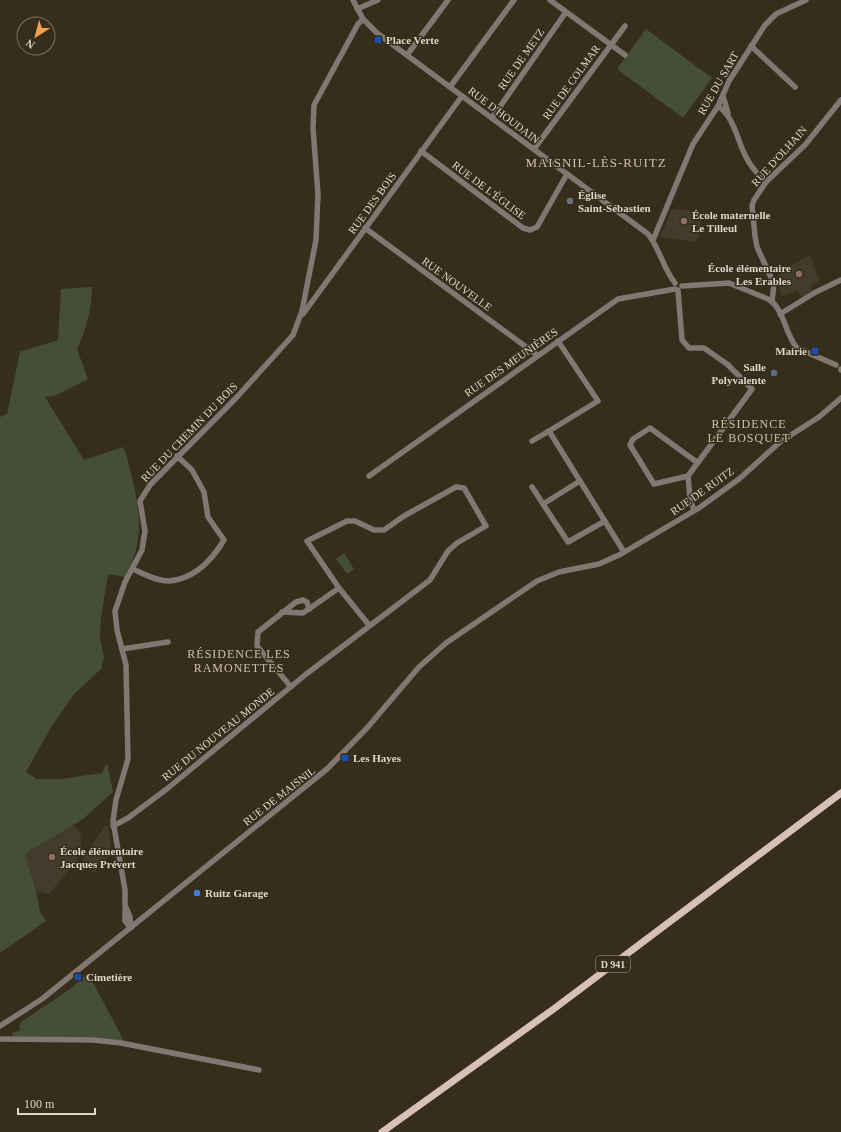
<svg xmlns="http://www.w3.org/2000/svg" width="841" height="1132" viewBox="0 0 841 1132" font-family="'Times New Roman',serif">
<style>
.education{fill:#433b2b}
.green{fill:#454f38}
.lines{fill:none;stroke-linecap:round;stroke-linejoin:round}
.minor{stroke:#827773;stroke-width:5.5}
.major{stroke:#d6c0b7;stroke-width:7}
.transit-dot{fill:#1a4fb4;stroke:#362d1b;stroke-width:1.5}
.worship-dot{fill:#6b7280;stroke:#362d1b;stroke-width:1.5}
.education-dot{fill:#8d6e63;stroke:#362d1b;stroke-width:1.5}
.service-dot{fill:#5c6f8a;stroke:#362d1b;stroke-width:1.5}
.shop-dot{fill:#3f7fe0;stroke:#362d1b;stroke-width:1.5}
.labels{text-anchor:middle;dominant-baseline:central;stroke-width:3;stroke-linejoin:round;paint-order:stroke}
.shield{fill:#362d1b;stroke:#aba497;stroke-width:1}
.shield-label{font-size:10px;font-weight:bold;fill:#ddd7cc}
.poi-label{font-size:11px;font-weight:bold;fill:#ddd7cc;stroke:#362d1b;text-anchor:start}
.street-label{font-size:11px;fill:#ddd7cc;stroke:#362d1b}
.neighbourhood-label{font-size:12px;letter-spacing:1px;fill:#cdc1ab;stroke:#362d1b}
.quarter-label{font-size:13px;letter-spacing:1px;fill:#cdc1ab;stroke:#362d1b}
</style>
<rect width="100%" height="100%" fill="#362d1b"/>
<g class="education">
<polygon points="672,209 696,211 695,215 700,215 701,226 697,242 660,237"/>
<polygon points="810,255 819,281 810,286 814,291 803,299 797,290 782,297 776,278 785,269"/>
<polygon points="73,825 82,834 80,837 82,848 77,860 49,894 36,891 25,854"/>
<polygon points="105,826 108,826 112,853 94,873 83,862 84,856"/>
</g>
<g class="green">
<polygon points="646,29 712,78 683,118 617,69"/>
<path d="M92 287C92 309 86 330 77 349L88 379 54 396 45 397 84 460 123 447 126 453C137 498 149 534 125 577L108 574 101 618 100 638 104 658 101 669 74 694 50 729 26 772 37 779H61L102 773 107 763 113 792 83 819 25 854 36 891 40 912 46 921 0 953V417L7 414 20 352 58 340 61 289Z"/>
<polygon points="344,553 354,569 347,574 336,559"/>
<polygon points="88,973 124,1041 101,1038 13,1037 12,1033 21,1030 19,1026 21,1022 70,989"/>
</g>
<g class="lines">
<g class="minor">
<path d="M353 0 363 19 377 33 648 234C660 249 663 268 675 283"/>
<polyline points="550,0 625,55"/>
<polyline points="357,9 378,0"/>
<polyline points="751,46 795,87"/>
<polyline points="407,55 448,0"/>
<polyline points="450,87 514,0"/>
<polyline points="723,96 728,113"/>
<path d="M718 106C734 117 737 139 745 155 750 166 757 174 766 182"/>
<polyline points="492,118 566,12"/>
<polyline points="534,149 625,26"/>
<polyline points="421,151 523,228 530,230 537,227 567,174"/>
<polyline points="365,228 537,355"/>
<polyline points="653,240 693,144 718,106 729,81 765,25 776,14 806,0"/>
<path d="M682 286 729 283 768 299C784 308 785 334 797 348L836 365"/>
<polyline points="678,290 682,340 689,348 704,348 727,364 752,389 688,476 690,499 694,510"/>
<polyline points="772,302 774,284 757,247 755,236 752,206 754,200 766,182 805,145 841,100"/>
<polyline points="303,314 462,96"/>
<polyline points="780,314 816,292 841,280"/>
<polyline points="558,341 598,401 549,431 624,552"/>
<polyline points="841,369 841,370"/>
<polyline points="532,441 549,431"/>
<polyline points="369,476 618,299 675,289"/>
<polyline points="688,476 654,484 630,445 633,439 650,428 698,463"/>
<polyline points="580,481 543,504 568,542 605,521"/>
<polyline points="532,487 543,504"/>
<path d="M133 569C143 574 157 581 169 581 194 579 212 560 224 540L208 517 204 492 192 470 177 456"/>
<polyline points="282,612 303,613 339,588"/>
<polyline points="122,649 168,642"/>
<polyline points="291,687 257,646 258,632 296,602 303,600 307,602 309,609"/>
<polyline points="113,826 128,818 168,788 305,675 430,580 448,551 457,543 486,526 464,488 456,487 404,516 384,530 374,530 355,521 347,521 307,541 339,588 369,625"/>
<polyline points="125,909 125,921 130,927"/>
<polyline points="131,928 130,917 125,905 125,890 113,821 116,800 128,759 126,665 117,630 115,611 125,582 142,550 145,531 140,501 150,485 237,397 293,335 302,311 316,240 318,194 313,128 314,105 358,24 363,19"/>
<polyline points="0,1026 42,999 327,769 367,728 419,667 446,643 537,581 559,572 599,564 621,554 699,508 739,479 780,442 819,417 841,398"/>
<polyline points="0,1039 93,1040 121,1043 259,1070"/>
</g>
<polyline class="major" points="382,1132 555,1008 841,793"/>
</g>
<g class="transit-dot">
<rect x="374" y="36" width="8" height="8" rx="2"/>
<rect x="811" y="347" width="8" height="8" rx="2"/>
<rect x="341" y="754" width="8" height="8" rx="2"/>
<rect x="74" y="973" width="8" height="8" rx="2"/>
</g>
<circle class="worship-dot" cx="570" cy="201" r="4"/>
<g class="education-dot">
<circle cx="684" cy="221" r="4"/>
<circle cx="799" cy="274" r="4"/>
<circle cx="52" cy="857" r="4"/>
</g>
<circle class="service-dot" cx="774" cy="373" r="4"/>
<circle class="shop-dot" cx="197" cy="893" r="4"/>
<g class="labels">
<rect class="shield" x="596" y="956" width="34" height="16" rx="3"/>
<g class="shield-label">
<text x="613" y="964">D 941</text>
</g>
<g class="poi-label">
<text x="386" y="40">Place Verte</text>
<text x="578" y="195">Église<tspan x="578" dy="13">Saint-Sébastien</tspan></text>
<text x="692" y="215">École maternelle<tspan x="692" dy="13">Le Tilleul</tspan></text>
<text x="791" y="268" text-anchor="end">École élémentaire<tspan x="791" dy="13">Les Erables</tspan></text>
<text x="807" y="351" text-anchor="end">Mairie</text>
<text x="766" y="367" text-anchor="end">Salle<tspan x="766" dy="13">Polyvalente</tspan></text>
<text x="353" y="758">Les Hayes</text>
<text x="60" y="851">École élémentaire<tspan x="60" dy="13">Jacques Prévert</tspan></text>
<text x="205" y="893">Ruitz Garage</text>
<text x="86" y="977">Cimetière</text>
</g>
<g class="street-label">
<text transform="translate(521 59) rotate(-55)">RUE DE METZ</text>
<text transform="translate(571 82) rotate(-54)">RUE DE COLMAR</text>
<text transform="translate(718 83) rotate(-60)">RUE DU SART</text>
<text transform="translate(504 115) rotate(37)">RUE D'HOUDAIN</text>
<text transform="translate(779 156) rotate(-48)">RUE D'OLHAIN</text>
<text transform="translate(489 190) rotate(37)">RUE DE L'ÉGLISE</text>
<text transform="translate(372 203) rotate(-54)">RUE DES BOIS</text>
<text transform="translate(457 284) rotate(36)">RUE NOUVELLE</text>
<text transform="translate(511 362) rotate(-35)">RUE DES MEUNIÈRES</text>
<text transform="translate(189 432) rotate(-46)">RUE DU CHEMIN DU BOIS</text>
<text transform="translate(702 491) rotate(-35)">RUE DE RUITZ</text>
<text transform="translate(218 734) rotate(-39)">RUE DU NOUVEAU MONDE</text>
<text transform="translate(279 796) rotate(-38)">RUE DE MAISNIL</text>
</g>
<g class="neighbourhood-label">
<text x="749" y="424">RÉSIDENCE<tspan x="749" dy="14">LE BOSQUET</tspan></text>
<text x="239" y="654">RÉSIDENCE LES<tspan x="239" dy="14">RAMONETTES</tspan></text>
</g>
<g class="quarter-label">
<text x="596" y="162">MAISNIL-LÈS-RUITZ</text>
</g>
</g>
<g transform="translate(36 36) rotate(216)"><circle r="19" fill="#362d1b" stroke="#797162"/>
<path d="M0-3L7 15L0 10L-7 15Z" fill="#f99f4d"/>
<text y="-6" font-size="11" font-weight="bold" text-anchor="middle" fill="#ddd7cc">N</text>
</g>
<path d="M18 1108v6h77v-6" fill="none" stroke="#ddd7cc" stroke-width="2"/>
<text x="24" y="1108" font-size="12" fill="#ddd7cc" stroke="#362d1b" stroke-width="3" paint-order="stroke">100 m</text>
</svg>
